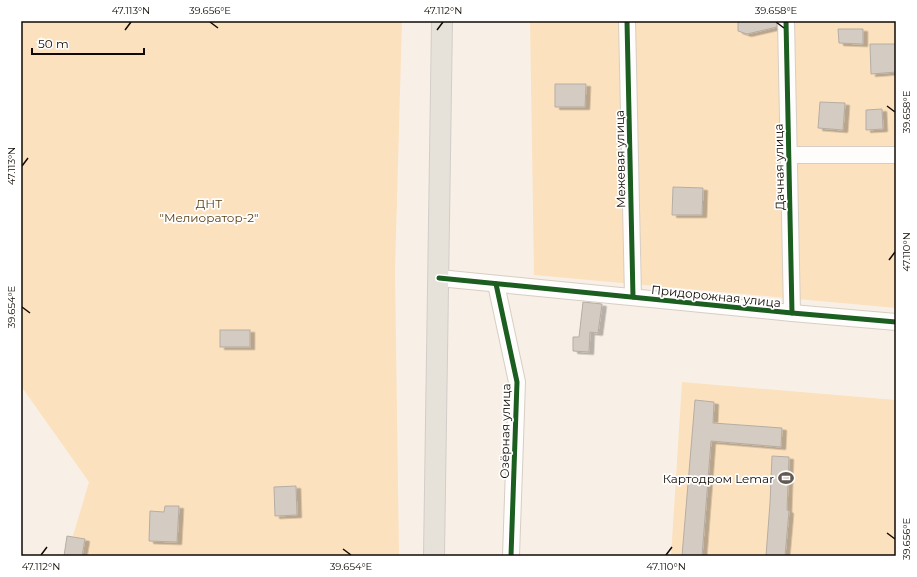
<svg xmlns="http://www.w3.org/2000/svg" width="917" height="577" viewBox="0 0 917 577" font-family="Montserrat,sans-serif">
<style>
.green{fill:#fce1be}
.building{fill:#d4ccc2;stroke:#b5ada4;filter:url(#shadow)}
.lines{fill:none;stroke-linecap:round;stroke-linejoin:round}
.minor-casing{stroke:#d6cec4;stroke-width:18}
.major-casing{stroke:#d2cdc9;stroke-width:22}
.minor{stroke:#fefdfb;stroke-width:16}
.major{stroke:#e6e1d9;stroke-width:20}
.cycleway-casing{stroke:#fff;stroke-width:8}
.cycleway{stroke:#1b5e20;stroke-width:5}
.ticks{fill:none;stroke:#110a03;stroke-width:1.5}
.labels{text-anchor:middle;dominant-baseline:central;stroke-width:3.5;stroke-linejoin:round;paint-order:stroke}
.street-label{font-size:12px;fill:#110a03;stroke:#fff}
.park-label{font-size:12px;fill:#593d13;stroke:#fff}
.poi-label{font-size:12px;fill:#110a03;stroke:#fff;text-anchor:end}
.neatline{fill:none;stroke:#110a03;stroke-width:1.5}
.ticks-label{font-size:10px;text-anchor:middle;fill:#110a03}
</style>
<defs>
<filter id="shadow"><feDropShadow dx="4.5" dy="2.5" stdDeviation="0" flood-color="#0004"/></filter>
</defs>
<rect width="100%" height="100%" fill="#f8f0e6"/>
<g class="green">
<polygon points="21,21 402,21 395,271 399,556 67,556 89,482 21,386"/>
<polygon points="530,21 896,21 896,308 534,275"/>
<polygon points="682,382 896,400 896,556 671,556"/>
</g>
<g class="building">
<polygon points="738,21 777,21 777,27 747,34 738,31"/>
<polygon points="838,29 863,29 863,44 839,43"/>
<polygon points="870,44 896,44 896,72 871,74"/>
<polygon points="555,84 586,84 585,107 555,107"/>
<polygon points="820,102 845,103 843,130 818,128"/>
<polygon points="882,109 883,129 866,130 866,110"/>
<polygon points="673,187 703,188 702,215 672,215"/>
<polygon points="583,302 602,304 598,333 590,332 589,352 573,351 573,337 579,337"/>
<rect x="220" y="330" width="30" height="17"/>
<polygon points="695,400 714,402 713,423 782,428 781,447 711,441 702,556 682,556"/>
<polygon points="772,456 789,457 787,510 789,511 785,556 766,556 770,503"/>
<polygon points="296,486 297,515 275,516 274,487"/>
<polygon points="165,506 179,506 177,542 149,541 150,511 164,512"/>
<polygon points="67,536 85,539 82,556 64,556"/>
</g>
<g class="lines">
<defs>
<g id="minor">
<polyline points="627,21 633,297"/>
<polyline points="786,21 792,313"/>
<polyline points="789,155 896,155"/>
<polyline points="439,278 792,313 896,322"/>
<polyline points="496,284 517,382 511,556"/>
</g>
<polyline id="major" points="434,556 442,21"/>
</defs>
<use href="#minor" class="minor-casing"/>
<use href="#major" class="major-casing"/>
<use href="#minor" class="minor"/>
<use href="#major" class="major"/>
<defs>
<g id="cycleway">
<polyline points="627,21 633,297"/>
<polyline points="786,21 792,313"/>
<polyline points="439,278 792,313 896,322"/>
<polyline points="496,284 517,382 511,556"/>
</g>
</defs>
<use href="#cycleway" class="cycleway-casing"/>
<use href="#cycleway" class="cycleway"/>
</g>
<path class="ticks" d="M210 22 218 28M776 22 784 28M125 30 131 22M437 30 443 22M887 106 895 112M22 166 28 158M889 260 895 252M22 307 30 313M887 533 895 539M343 549 351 555M41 555 47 547M666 555 672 547"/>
<defs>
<symbol id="stadium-bare" viewBox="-9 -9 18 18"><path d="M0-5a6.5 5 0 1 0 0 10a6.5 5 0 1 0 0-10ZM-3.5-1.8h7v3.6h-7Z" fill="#625a52" stroke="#fff" stroke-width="2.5" paint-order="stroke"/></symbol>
</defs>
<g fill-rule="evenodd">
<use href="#stadium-bare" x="775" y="467" width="22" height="22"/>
</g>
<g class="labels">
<g class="street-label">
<text transform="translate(620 159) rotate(-91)">Межевая улица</text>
<text transform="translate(779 167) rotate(-91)">Дачная улица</text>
<text transform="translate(716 296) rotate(6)">Придорожная улица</text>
<text transform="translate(505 431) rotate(-89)">Озёрная улица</text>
</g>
<g class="park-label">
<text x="209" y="203">ДНТ<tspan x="209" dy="14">"Мелиоратор-2"</tspan></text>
</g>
<g class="poi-label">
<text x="774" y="478">Картодром Lemar</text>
</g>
</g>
<rect width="917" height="577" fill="none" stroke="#ffffff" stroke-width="44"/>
<path d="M32 48v6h112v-6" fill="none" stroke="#110a03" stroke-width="2"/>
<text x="38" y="48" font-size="12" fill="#110a03" stroke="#ffffff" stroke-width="3" paint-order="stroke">50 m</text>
<rect x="22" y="22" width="873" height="533" class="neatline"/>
<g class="ticks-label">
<text x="131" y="14">47.113°N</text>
<text x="210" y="14">39.656°E</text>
<text x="443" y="14">47.112°N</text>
<text x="776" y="14">39.658°E</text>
<text transform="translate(906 112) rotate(-90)" y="4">39.658°E</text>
<text transform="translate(11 166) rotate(-90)" y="4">47.113°N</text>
<text transform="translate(906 252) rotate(-90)" y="4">47.110°N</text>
<text transform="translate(11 307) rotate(-90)" y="4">39.654°E</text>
<text transform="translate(906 539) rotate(-90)" y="4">39.656°E</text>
<text x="41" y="570">47.112°N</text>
<text x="351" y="570">39.654°E</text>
<text x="666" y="570">47.110°N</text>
</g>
</svg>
